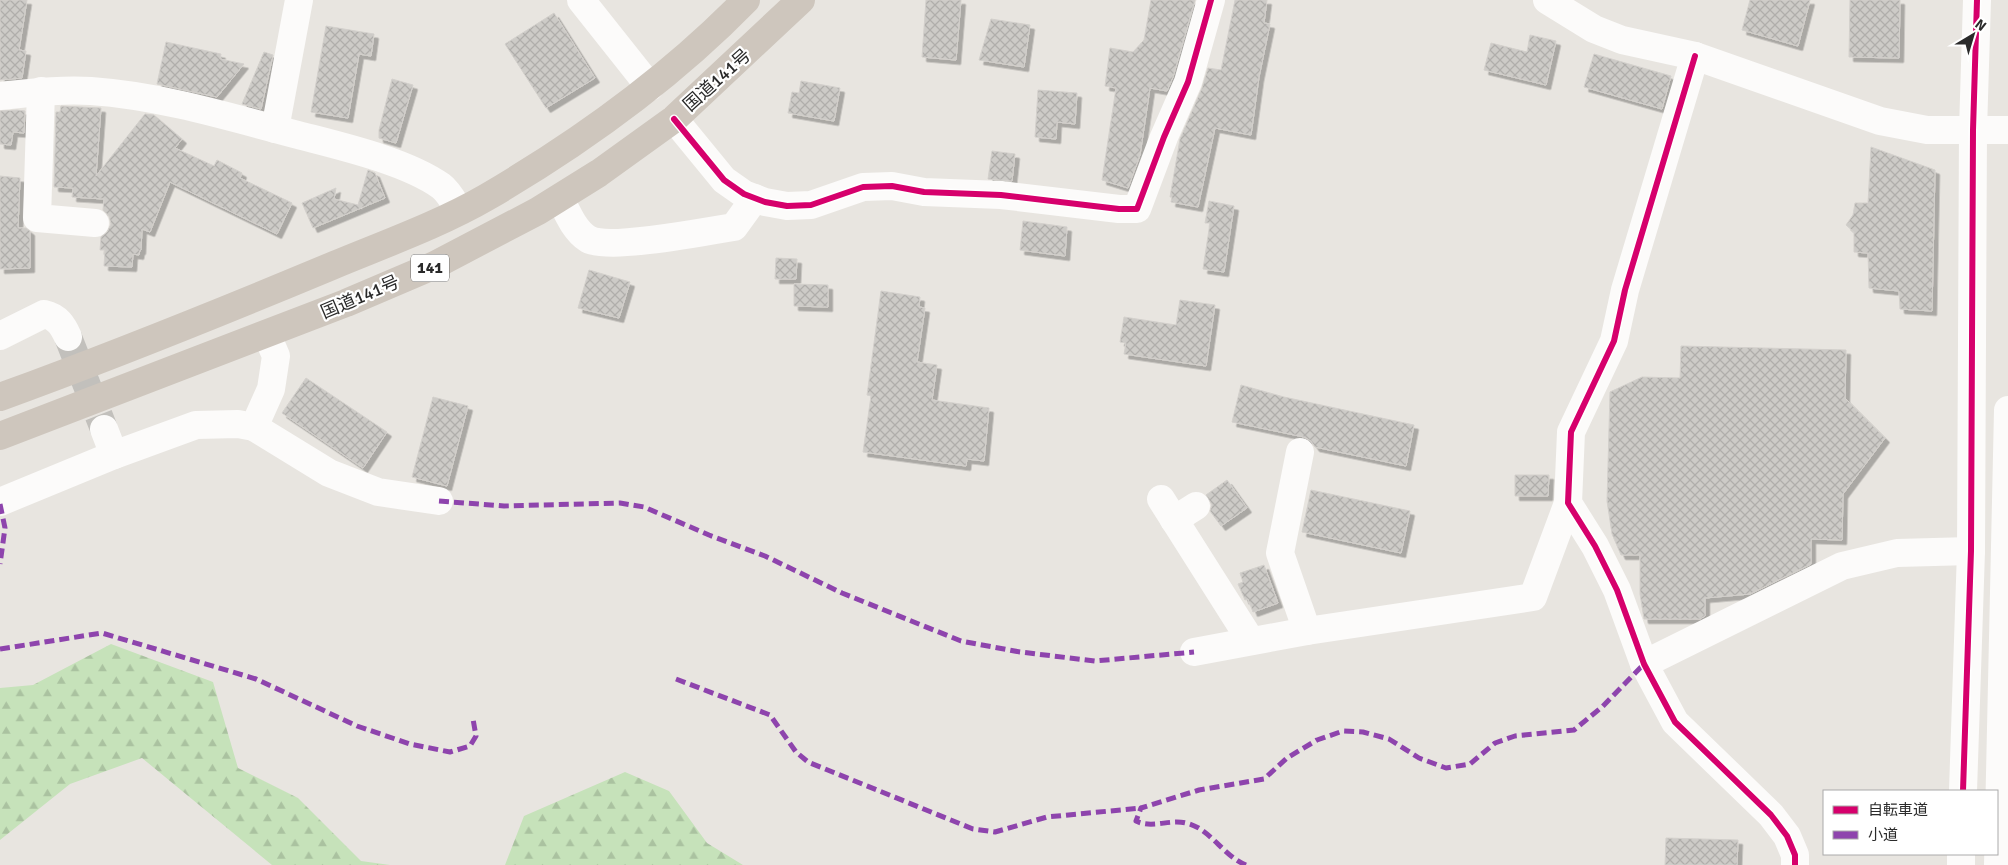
<svg xmlns="http://www.w3.org/2000/svg" width="2008" height="865" viewBox="0 0 2008 865" font-family="Signika,'Noto Sans JP',sans-serif">
<style>
.forest{fill:url(#forest-firs)}
.building{fill:url(#building-cross-hatch);stroke:#d3d0cc;filter:url(#shadow)}
.lines{fill:none;stroke-linecap:round;stroke-linejoin:round}
.minor-tunnel{stroke:#c2c0bc;stroke-width:28;stroke-dasharray:28 14;stroke-linecap:butt}
.minor{stroke:#fcfbfa;stroke-width:28}
.highway{stroke:#cec6bd;stroke-width:28}
.quiet{stroke:#8e44ad;stroke-width:5;stroke-dasharray:10 5;stroke-linecap:butt}
.cycleway-casing{stroke:#fff;stroke-width:9}
.cycleway{stroke:#d6006c;stroke-width:6}
.labels{text-anchor:middle;dominant-baseline:central;stroke-width:4.5;stroke-linejoin:round;paint-order:stroke}
.shield{fill:#fff;stroke:#6a6a6a;stroke-width:1}
.shield-label{font-size:16px;font-weight:bold;fill:#2a2a2a}
.street-label{font-size:18px;fill:#2a2a2a;stroke:#fff}
</style>
<defs>
<pattern id="forest-firs" width="22" height="20" patternUnits="userSpaceOnUse" patternTransform="scale(1.25)"><rect width="22" height="20" fill="#c6e2ba"/><path d="M5 1l3.5 6h-7zM16 11l3.5 6h-7z" fill="#aac2a0"/></pattern>
<pattern id="building-cross-hatch" width="8" height="8" patternUnits="userSpaceOnUse" patternTransform="scale(1.25)"><rect width="8" height="8" fill="#cdcbc7"/><path d="M0 0l8 8M0 8l8-8" fill="none" stroke="#b0aeab"/></pattern>
<filter id="shadow"><feDropShadow dx="4.5" dy="4.5" stdDeviation="0" flood-color="#0004"/></filter>
</defs>
<rect width="100%" height="100%" fill="#e8e5e0"/>
<g class="forest">
<polygon points="111,644 213,682 238,768 298,798 361,861 390,865 272,865 142,758 70,784 0,840 0,688 33,685"/>
<polygon points="625,772 669,791 707,843 743,865 505,865 524,816"/>
</g>
<g class="building">
<polygon points="0,0 27,0 19,50 26,51 22,78 0,80"/>
<polygon points="926,0 961,0 956,60 922,57"/>
<polygon points="1151,0 1195,0 1173,77 1167,91 1150,88 1140,155 1128,188 1102,180 1116,88 1105,86 1110,48 1133,52 1144,40"/>
<polygon points="1235,0 1267,0 1264,23 1270,24 1259,77 1251,135 1215,128 1198,207 1171,202 1172,197 1170,197 1180,139 1202,88 1208,68 1221,70"/>
<polygon points="1750,0 1810,0 1798,46 1742,30"/>
<polygon points="1850,0 1900,0 1899,58 1849,57"/>
<polygon points="554,13 595,78 546,108 505,44"/>
<polygon points="991,19 1030,25 1024,67 979,60"/>
<polygon points="326,26 374,34 371,56 359,54 348,118 311,112"/>
<polygon points="1530,35 1556,41 1546,85 1484,70 1491,43 1527,52"/>
<polygon points="166,42 221,54 220,59 244,64 217,97 157,84"/>
<polygon points="264,52 273,55 261,109 242,104"/>
<polygon points="1594,54 1671,76 1662,109 1584,87"/>
<polygon points="392,79 413,85 396,143 379,138 379,130"/>
<polygon points="801,81 840,88 834,121 788,113 792,92 799,93"/>
<polygon points="1038,90 1077,93 1075,124 1057,122 1056,139 1035,137"/>
<polygon points="61,106 101,108 96,176 145,114 154,115 182,139 175,148 214,166 217,160 242,173 240,178 292,203 277,234 170,182 150,232 142,229 141,250 140,250 139,255 133,254 132,267 104,266 105,250 100,250 101,237 107,232 111,224 109,216 103,210 104,199 72,197 73,188 54,187 56,112 60,112"/>
<polygon points="17,110 25,111 24,133 13,132 11,145 0,144 0,111"/>
<polygon points="1871,147 1935,170 1932,311 1900,309 1899,291 1869,288 1868,253 1854,252 1854,232 1846,225 1853,215 1855,203 1868,203"/>
<polygon points="992,151 1015,154 1012,181 988,179"/>
<polygon points="368,170 375,173 385,198 313,228 302,203 336,188 334,199 358,205"/>
<polygon points="0,176 20,178 18,228 26,228 30,231 30,268 0,269"/>
<polygon points="1209,201 1234,206 1224,272 1203,269 1210,223 1205,223"/>
<polygon points="1023,221 1067,227 1065,256 1020,250"/>
<polygon points="776,258 797,259 796,279 775,279"/>
<polygon points="589,270 630,282 619,318 578,308"/>
<polygon points="794,284 828,285 828,307 794,306"/>
<polygon points="881,291 920,297 919,307 925,308 917,362 937,365 932,400 989,408 984,461 967,459 966,466 863,452 871,396 867,395"/>
<polygon points="1180,300 1215,305 1206,366 1124,354 1126,343 1120,342 1124,317 1176,325"/>
<polygon points="1681,346 1846,350 1845,398 1885,438 1843,494 1842,540 1811,539 1811,564 1750,594 1705,598 1705,616 1700,619 1644,619 1640,594 1640,555 1621,555 1612,534 1607,501 1610,392 1642,377 1680,378"/>
<polygon points="306,378 387,432 363,468 282,413"/>
<polygon points="1241,385 1284,397 1414,425 1406,466 1315,447 1311,441 1304,437 1232,422"/>
<polygon points="433,397 468,406 447,486 412,477"/>
<polygon points="1515,475 1549,475 1548,496 1515,496"/>
<polygon points="1227,480 1247,508 1221,526 1210,511 1212,505 1206,495"/>
<polygon points="1311,490 1410,511 1401,553 1302,532"/>
<polygon points="1264,565 1278,603 1253,612 1248,599 1245,600 1238,584 1243,582 1240,573"/>
<polygon points="1666,838 1738,840 1737,865 1665,865"/>
</g>
<g class="lines">
<polyline class="minor-tunnel" points="68,337 104,429"/>
<g class="minor">
<polyline points="581,0 650,87"/>
<polyline points="1547,0 1594,29 1622,40 1695,56 1880,121 1927,130 2008,130"/>
<polyline points="1695,56 1625,290 1614,341 1571,432 1568,503 1595,546 1617,590 1644,664 1675,722 1771,815 1787,836 1795,855 1795,865"/>
<polyline points="41,91 37,218 95,223"/>
<path d="M0 96C30 93 61 89 91 91 162 96 230 117 298 135 340 146 406 161 441 186 448 191 454 202 459 210"/>
<polyline points="674,119 724,180 744,194 765,202 787,206 811,205 863,187 892,186 924,192 1001,195 1119,209 1137,209 1164,137 1188,82 1211,0"/>
<polyline points="275,129 299,0"/>
<path d="M560 198C567 212 574 230 588 239 609 251 706 231 734 227L755 198"/>
<path d="M0 336 44 314C58 317 63 326 68 337"/>
<polyline points="254,427 329,473 378,492 439,501"/>
<polyline points="1300,452 1280,553 1307,631"/>
<polyline points="114,455 196,425 238,424 254,427 271,389 276,356 267,335"/>
<polyline points="1161,499 1251,641"/>
<polyline points="0,502 114,455 104,429"/>
<polyline points="1174,520 1196,506"/>
<polyline points="1194,652 1307,631 1533,597 1568,503"/>
<polyline points="1644,664 1842,566 1897,553 1971,551"/>
<polyline points="1963,791 1971,551 1973,130 1977,0"/>
<polyline points="1961,865 1961,854"/>
<polyline points="1998,865 2008,410"/>
</g>
<g class="highway">
<path d="M0 397C110 357 219 313 327 268 379 246 439 225 487 197 581 142 670 78 746 0"/>
<polyline points="0,436 346,303 435,265 538,211 599,173 674,119 801,0"/>
</g>
<g class="quiet">
<polyline points="439,501 504,506 620,503 644,507 709,535 765,556 842,593 961,641 1020,652 1095,661 1194,652"/>
<polyline points="0,504 5,528 0,564"/>
<polyline points="0,649 102,633 256,679 357,726 410,744 450,752 470,746 476,736 473,719"/>
<polyline points="676,679 770,715 796,752 808,762 973,829 995,832 1047,817 1141,808"/>
<path d="M1246 865C1223 856 1210 828 1186 823 1169 819 1152 829 1136 821L1141 808 1199 790 1264 779 1287 758 1317 740 1343 731 1363 732 1389 739 1419 758 1446 768 1470 764 1495 743 1515 736 1574 730 1602 707 1644 664"/>
</g>
<defs>
<g id="cycleway">
<polyline points="1695,56 1625,290 1614,341 1571,432 1568,503 1595,546 1617,590 1644,664 1675,722 1771,815 1787,836 1795,855 1795,865"/>
<polyline points="674,119 724,180 744,194 765,202 787,206 811,205 863,187 892,186 924,192 1001,195 1119,209 1137,209 1164,137 1188,82 1211,0"/>
<polyline points="1963,791 1971,551 1973,130 1977,0"/>
</g>
</defs>
<use href="#cycleway" class="cycleway-casing"/>
<use href="#cycleway" class="cycleway"/>
</g>
<g class="labels">
<rect class="shield" x="411" y="254.5" width="38" height="27" rx="4"/>
<g class="shield-label">
<text x="430" y="268">141</text>
</g>
<g class="street-label">
<text transform="translate(717 80) rotate(-42)">国道141号</text>
<text transform="translate(360 297) rotate(-23)">国道141号</text>
</g>
</g>
<rect x="1823" y="790" width="175" height="65" fill="#ffffff" stroke="#aaaaaa"/>
<rect x="1833" y="806" width="25" height="8" fill="#d6006c" stroke="#aaaaaa"/>
<text x="1868" y="815" font-size="15" fill="#2a2a2a">自転車道</text>
<rect x="1833" y="831" width="25" height="8" fill="#8e44ad" stroke="#aaaaaa"/>
<text x="1868" y="840" font-size="15" fill="#2a2a2a">小道</text>
<g transform="translate(1973 35) rotate(38)" stroke="#ffffff" stroke-width="4" paint-order="stroke">
<path d="M0-4L9 19L0 12L-9 19Z" fill="#2a2a2a"/>
<text y="-8" font-size="14" font-weight="bold" text-anchor="middle" fill="#2a2a2a">N</text>
</g>
</svg>
